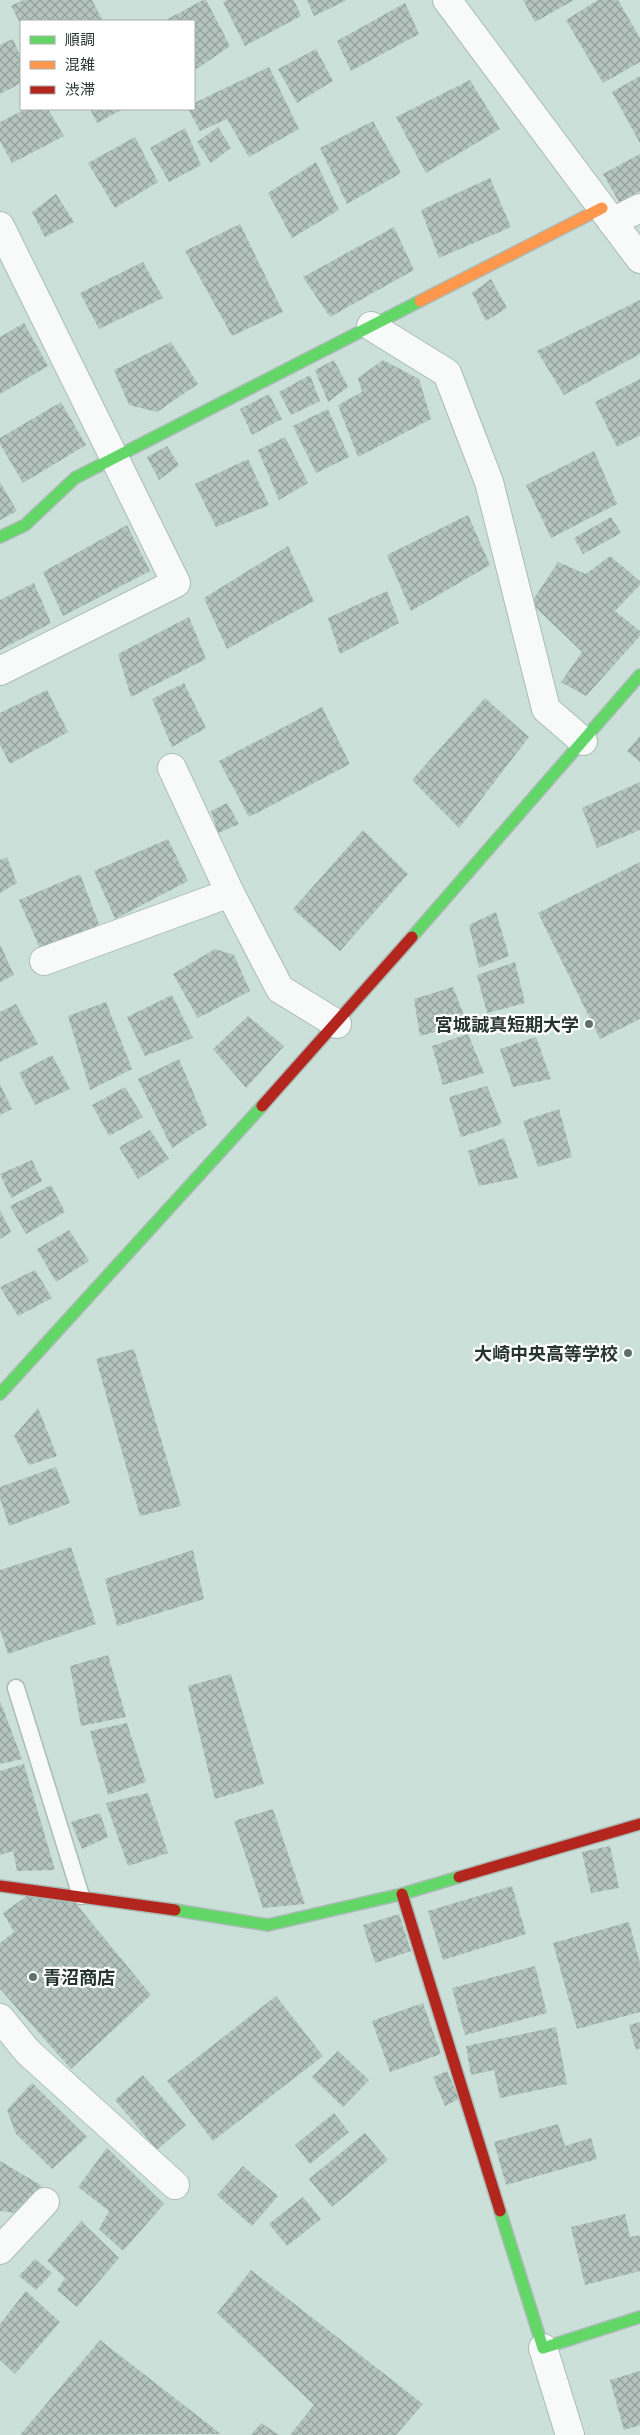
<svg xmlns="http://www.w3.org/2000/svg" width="640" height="2435" viewBox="0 0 640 2435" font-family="Raleway,'Noto Sans JP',sans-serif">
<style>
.building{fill:url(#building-cross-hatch)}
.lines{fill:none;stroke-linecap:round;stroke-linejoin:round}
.lane-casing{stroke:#abbbb6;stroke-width:19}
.street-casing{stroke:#abbbb6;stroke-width:30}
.fast-casing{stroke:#abbbb6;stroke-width:14}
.slow-casing{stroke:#abbbb6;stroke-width:14}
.jam-casing{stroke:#abbbb6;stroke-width:14}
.lane{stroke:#f7faf9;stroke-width:16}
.street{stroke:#f7faf9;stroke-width:28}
.fast{stroke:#63d668;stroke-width:11}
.slow{stroke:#ff974d;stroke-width:11}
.jam{stroke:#b3261e;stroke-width:11}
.poi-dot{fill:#60716b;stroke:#fff;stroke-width:2}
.labels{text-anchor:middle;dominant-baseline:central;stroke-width:4.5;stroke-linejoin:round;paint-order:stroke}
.poi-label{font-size:18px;font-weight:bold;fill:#263530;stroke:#fff;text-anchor:end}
</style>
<defs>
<pattern id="building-cross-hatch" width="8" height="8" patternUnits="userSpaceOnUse" patternTransform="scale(1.25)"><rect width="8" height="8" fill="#b4c4bf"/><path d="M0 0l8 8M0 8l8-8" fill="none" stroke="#92a09c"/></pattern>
</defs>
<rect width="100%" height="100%" fill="#cbe0d9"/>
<g class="building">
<polygon points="23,0 92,0 103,21 21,21 21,25 11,6"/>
<polygon points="203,0 206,0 230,46 194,71 194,21 164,21"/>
<polygon points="227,0 294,0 301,16 245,46 223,2"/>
<polygon points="307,0 347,0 314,16"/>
<polygon points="523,0 574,0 535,22"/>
<polygon points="598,0 618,0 640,38 640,62 603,83 566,20"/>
<polygon points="405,3 419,34 351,71 337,41"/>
<polygon points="13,39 21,58 21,83 0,94 0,45"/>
<polygon points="316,49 333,81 297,103 278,69"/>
<polygon points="269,67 299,129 249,157 227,119 200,131 188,109 194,109 194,103"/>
<polygon points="640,76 640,143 612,92"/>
<polygon points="470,80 500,129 426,173 396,117"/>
<polygon points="26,109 48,109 64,136 12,163 0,141 0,122"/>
<polygon points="90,109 123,109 97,123"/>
<polygon points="373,121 401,173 347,204 320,148"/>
<polygon points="218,127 231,148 211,163 197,142"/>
<polygon points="185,128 201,165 169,182 150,148"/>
<polygon points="135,137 158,182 115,208 88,163"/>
<polygon points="640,154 640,191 619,202 603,174"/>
<polygon points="316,162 339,210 292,238 268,193"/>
<polygon points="490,178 511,227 439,258 421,210"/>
<polygon points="56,194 74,222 45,237 32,212"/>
<polygon points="240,224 283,312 232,336 185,251"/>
<polygon points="394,227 414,270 330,317 303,277"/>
<polygon points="143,262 163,298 99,329 80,293"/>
<polygon points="491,279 507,308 486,321 472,293"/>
<polygon points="640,300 640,354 564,395 537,351"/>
<polygon points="24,323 48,366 0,394 0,337"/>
<polygon points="171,342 198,384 157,412 129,405 114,370"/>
<polygon points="334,360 348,387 328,402 315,370"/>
<polygon points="383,360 419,379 431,419 358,457 338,405 362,392 358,378"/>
<polygon points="310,375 320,401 291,415 279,392"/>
<polygon points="640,379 640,435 617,447 595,402"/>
<polygon points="269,394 282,419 252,435 240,409"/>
<polygon points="61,402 86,445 23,483 0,444 0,438"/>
<polygon points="328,409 349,457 316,473 293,426"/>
<polygon points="285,437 308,483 279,500 258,450"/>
<polygon points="167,446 179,465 159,480 147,457"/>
<polygon points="594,451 617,504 551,538 526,485"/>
<polygon points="248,459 269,505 216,527 195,484"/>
<polygon points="0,482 17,511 0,520"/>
<polygon points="468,515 490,565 411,611 387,555"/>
<polygon points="611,517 621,533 583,554 574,538"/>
<polygon points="127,525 150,571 63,616 43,572"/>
<polygon points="288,546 314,601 227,649 204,598"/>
<polygon points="610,556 640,581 640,585 615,611 640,631 640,636 586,696 561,682 582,652 531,603 558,562 586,574"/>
<polygon points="34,583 51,623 0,650 0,600"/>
<polygon points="387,591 399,623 340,654 328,618"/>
<polygon points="189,617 206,659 131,697 118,654"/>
<polygon points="184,683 206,728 172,747 152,699"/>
<polygon points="47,690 68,732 10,764 0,745 0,713"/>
<polygon points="485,698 529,737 459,828 412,780"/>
<polygon points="322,707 350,764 249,817 219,761"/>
<polygon points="640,736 640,762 627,751"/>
<polygon points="640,782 640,830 597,848 582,808"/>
<polygon points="227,803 239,824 218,833 211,811"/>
<polygon points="363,830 408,874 340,951 293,909"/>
<polygon points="168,839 188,881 115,919 94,871"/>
<polygon points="7,857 17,883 0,893 0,860"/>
<polygon points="640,862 640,1019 600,1039 538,913"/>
<polygon points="80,874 99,924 42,953 19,900"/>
<polygon points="496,912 509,956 479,968 469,925"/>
<polygon points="0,944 14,975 0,982"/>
<polygon points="215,949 234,955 250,991 198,1018 173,974"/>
<polygon points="515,962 525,1003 487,1013 477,975"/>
<polygon points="453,987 467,1023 420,1036 414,999"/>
<polygon points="172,995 193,1038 145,1056 127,1017"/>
<polygon points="106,1002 132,1069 90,1090 68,1016"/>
<polygon points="16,1004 38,1044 0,1062 0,1012"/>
<polygon points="248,1016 284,1046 246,1088 213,1049"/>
<polygon points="468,1034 484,1073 443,1085 432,1046"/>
<polygon points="536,1037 551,1079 513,1087 500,1049"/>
<polygon points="52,1055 70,1089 35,1105 19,1073"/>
<polygon points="179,1059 207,1125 172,1148 138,1079"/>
<polygon points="0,1084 12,1109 0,1115"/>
<polygon points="487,1086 502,1124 461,1137 449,1097"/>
<polygon points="125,1087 143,1117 109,1136 92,1105"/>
<polygon points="559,1109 572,1157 538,1167 523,1121"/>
<polygon points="150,1130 169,1159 138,1179 119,1147"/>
<polygon points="504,1138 518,1178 479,1186 468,1151"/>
<polygon points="32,1160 42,1181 11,1198 0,1174"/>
<polygon points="51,1185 65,1212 26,1234 10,1206"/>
<polygon points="0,1210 11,1232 0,1239"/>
<polygon points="69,1230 89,1261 56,1282 37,1249"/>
<polygon points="35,1270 52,1298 18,1316 0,1287"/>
<polygon points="134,1349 181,1506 140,1516 96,1359"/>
<polygon points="38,1408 57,1456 29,1465 14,1436"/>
<polygon points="56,1467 70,1503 9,1526 0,1498 0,1487"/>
<polygon points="71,1547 96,1624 8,1654 0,1629 0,1570"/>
<polygon points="193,1550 204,1599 117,1626 105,1579"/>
<polygon points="108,1655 126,1717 81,1726 70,1666"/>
<polygon points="231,1674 264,1784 215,1799 188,1686"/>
<polygon points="0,1701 22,1759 0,1764"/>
<polygon points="127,1723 146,1782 108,1795 90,1731"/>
<polygon points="24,1764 55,1870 17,1871 13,1851 0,1855 0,1771"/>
<polygon points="148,1793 168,1853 128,1866 106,1803"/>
<polygon points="273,1809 305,1904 263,1908 234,1821"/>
<polygon points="100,1813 108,1837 82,1849 71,1822"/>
<polygon points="610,1846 619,1888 591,1893 582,1852"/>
<polygon points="512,1886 526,1934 443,1960 428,1911"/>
<polygon points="31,1893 73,1900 151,1995 71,2069 0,1989 0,1943 14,1932 3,1913"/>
<polygon points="399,1914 411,1951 375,1963 363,1925"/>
<polygon points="629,1922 640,1963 640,2012 577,2029 553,1943"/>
<polygon points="535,1966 547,2013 465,2035 452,1988"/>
<polygon points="276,1996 323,2056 213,2141 167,2081"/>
<polygon points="423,2003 441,2054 390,2072 372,2021"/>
<polygon points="640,2022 640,2048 636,2050 629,2025"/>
<polygon points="556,2027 567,2084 500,2098 494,2070 471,2075 466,2046"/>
<polygon points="338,2051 369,2080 343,2107 312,2077"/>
<polygon points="447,2071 459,2099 445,2106 433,2077"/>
<polygon points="143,2075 186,2125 157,2150 115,2100"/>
<polygon points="32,2083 87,2137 52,2169 16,2134 7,2110"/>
<polygon points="334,2113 349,2132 310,2164 295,2145"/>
<polygon points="558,2124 565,2146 591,2138 597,2159 506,2185 494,2142"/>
<polygon points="365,2133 388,2160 332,2207 309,2179"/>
<polygon points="107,2148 164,2204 123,2251 99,2229 109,2211 78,2187"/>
<polygon points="0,2161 42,2186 16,2213 0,2211"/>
<polygon points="243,2166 278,2196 252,2226 217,2195"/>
<polygon points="303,2197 321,2219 287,2246 269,2224"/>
<polygon points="625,2214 630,2237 640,2235 640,2271 585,2285 571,2227"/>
<polygon points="81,2221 119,2258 77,2307 57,2290 65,2278 47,2261"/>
<polygon points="35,2259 52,2273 36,2290 19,2276"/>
<polygon points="251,2270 423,2404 396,2435 290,2435 314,2405 217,2313"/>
<polygon points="26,2291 60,2322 15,2374 0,2360 0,2324"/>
<polygon points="100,2340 221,2434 20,2435"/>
<polygon points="640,2371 640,2425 624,2430 610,2380"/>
<polygon points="261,2423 279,2435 251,2435"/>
</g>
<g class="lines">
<defs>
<polyline id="lane" points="16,1688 81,1896"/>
<g id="street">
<polyline points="447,0 640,259"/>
<polyline points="612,222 640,208"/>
<polyline points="0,226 176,583 0,671"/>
<polyline points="371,326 447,373 489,482 546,709 583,741"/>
<polyline points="172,768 230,893"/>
<polyline points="44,961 230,893 280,989 337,1024"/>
<polyline points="0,2018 28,2052 175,2185"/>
<polyline points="0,2250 45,2202"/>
<polyline points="543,2348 570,2435"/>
</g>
<g id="fast">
<polyline points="0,537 25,525 75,478 420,301"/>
<polyline points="412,937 640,675"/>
<polyline points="0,1394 262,1106"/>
<polyline points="175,1910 268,1925 402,1894 459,1877"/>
<polyline points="500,2211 543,2348 640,2317"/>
</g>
<polyline id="slow" points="420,301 602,208"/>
<g id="jam">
<polyline points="262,1106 412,937"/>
<polyline points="459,1877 640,1824"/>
<polyline points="0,1886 175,1910"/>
<polyline points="402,1894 500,2211"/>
</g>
</defs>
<use href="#lane" class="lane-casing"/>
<use href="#street" class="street-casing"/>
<use href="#fast" class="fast-casing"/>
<use href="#slow" class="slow-casing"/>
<use href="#jam" class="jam-casing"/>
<use href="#lane" class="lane"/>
<use href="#street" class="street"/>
<use href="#fast" class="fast"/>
<use href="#slow" class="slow"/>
<use href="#jam" class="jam"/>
</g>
<g class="poi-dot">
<circle cx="589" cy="1024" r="5"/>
<circle cx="628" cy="1353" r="5"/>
<circle cx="33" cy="1977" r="5"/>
</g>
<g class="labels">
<g class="poi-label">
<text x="579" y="1024">宮城誠真短期大学</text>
<text x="618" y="1353">大崎中央高等学校</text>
<text x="43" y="1977" text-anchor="start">青沼商店</text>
</g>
</g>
<rect x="20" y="20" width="175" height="90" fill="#ffffff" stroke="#a8aeac"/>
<rect x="30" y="36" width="25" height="8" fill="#63d668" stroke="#a8aeac"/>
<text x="65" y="45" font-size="15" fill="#263530">順調</text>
<rect x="30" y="61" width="25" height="8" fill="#ff974d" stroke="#a8aeac"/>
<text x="65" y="70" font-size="15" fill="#263530">混雑</text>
<rect x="30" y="86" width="25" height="8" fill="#b3261e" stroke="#a8aeac"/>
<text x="65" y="95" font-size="15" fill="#263530">渋滞</text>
</svg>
